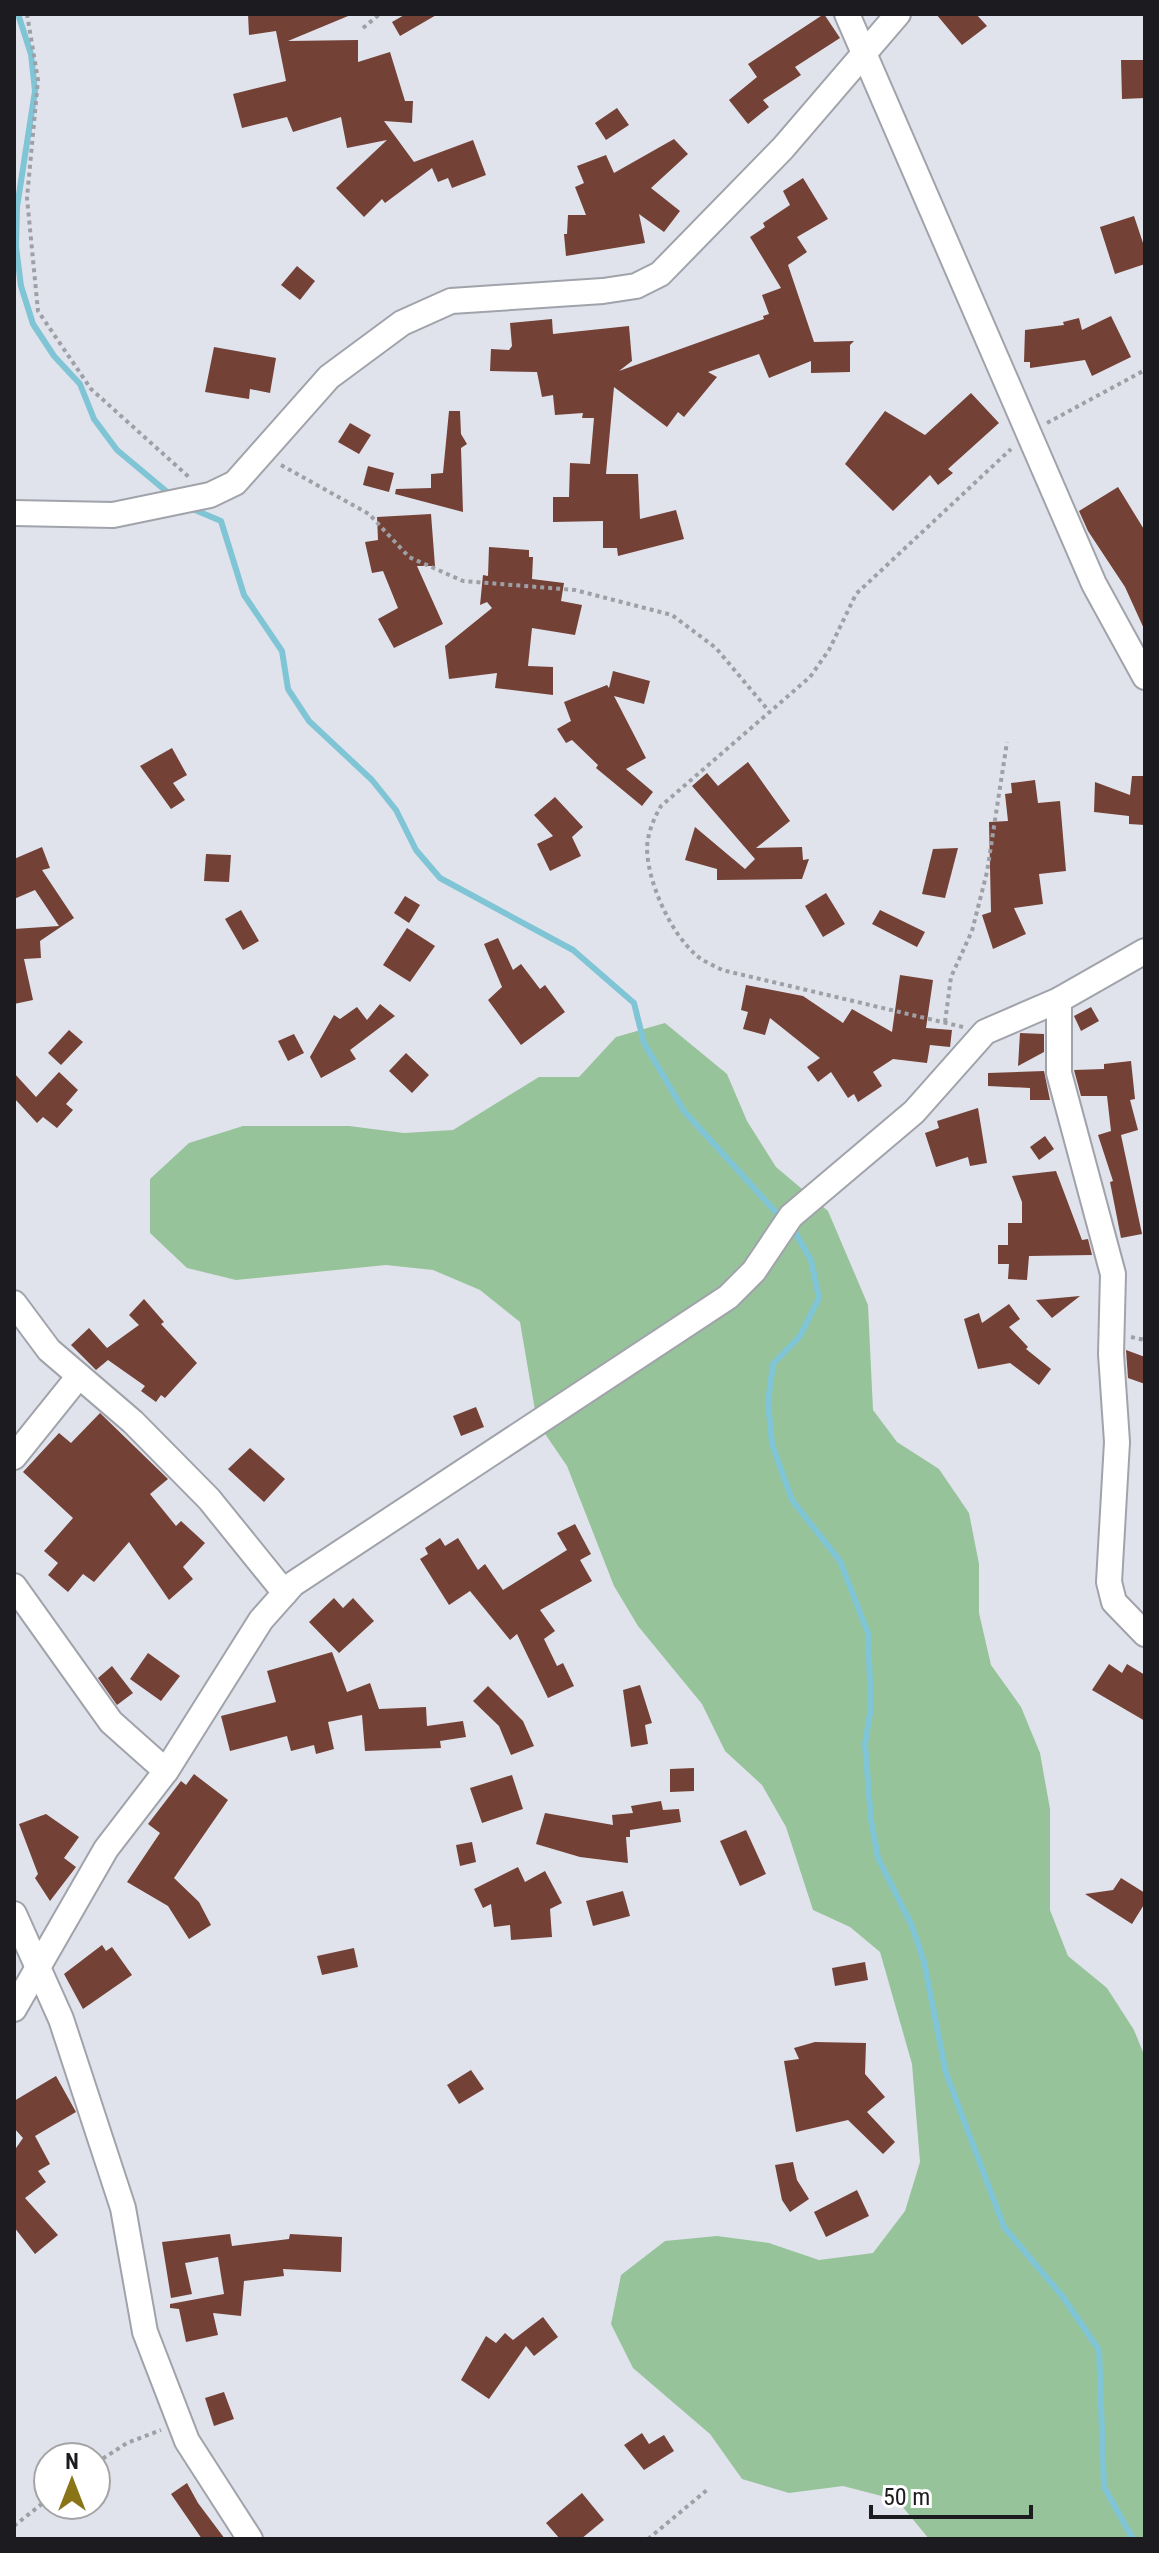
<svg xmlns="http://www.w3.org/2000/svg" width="1159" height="2553" viewBox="0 0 1159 2553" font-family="'Roboto Condensed',sans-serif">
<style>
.forest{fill:#97c39b}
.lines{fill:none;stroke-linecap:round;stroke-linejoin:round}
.stream{stroke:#80c5d5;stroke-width:6}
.building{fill:#734136}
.minor-casing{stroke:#a1a3ab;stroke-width:28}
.path{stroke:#9fa0a7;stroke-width:4;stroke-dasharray:4 4;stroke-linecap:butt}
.minor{stroke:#fff;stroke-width:24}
</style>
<rect width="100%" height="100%" fill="#e1e3ec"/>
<polygon class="forest" points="665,1023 727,1074 747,1121 776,1167 828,1211 868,1305 873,1410 897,1442 939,1469 969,1513 979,1564 979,1613 991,1665 1021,1707 1040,1753 1050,1809 1050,1910 1068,1956 1107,1988 1134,2030 1145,2057 1145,2539 929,2539 897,2500 843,2486 789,2493 742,2479 710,2434 633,2368 611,2324 621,2275 665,2241 717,2236 769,2243 819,2260 873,2253 905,2211 920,2162 912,2064 880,1952 850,1927 813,1910 786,1827 762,1785 725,1751 702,1704 638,1626 614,1586 567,1466 537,1422 520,1322 480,1290 433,1270 386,1265 236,1280 187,1268 150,1233 150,1179 189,1143 243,1126 349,1126 404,1133 453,1130 539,1077 579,1077 616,1037"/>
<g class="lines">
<g class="stream">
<polyline points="18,14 31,54 35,91 17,207 16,247 21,286 33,324 54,356 80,384 94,419 117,450 172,496"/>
<polyline points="188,507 221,521 244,595 282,651 288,689 309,721 372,780 396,810 416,850 440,878 573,950 634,1003 644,1043 684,1111 783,1220"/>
<polyline points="792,1227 811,1260 819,1298 800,1336 773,1364 768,1402 772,1444 792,1500 840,1561 868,1633 871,1707 865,1744 871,1820 878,1858 912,1926 924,1962 946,2073 1004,2227 1063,2297 1099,2350 1104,2487 1133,2539"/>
</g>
</g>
<g class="building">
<polygon points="248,14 353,14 288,41 358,40 358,62 390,52 405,101 413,101 412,123 384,121 414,162 473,140 486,175 452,188 448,178 438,182 432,168 385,203 382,199 364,217 336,188 387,140 347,148 341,117 293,132 287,117 242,128 233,94 286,81 276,31 249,35"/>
<polygon points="406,14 438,14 400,36 392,22"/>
<polygon points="824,14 840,38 795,67 801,75 763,100 769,107 748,124 729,100 757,77 748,64"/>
<polygon points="936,14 976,14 987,26 962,45"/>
<polygon points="1121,60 1145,60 1145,98 1122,99"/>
<polygon points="617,108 629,125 606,140 595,123"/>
<polygon points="674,139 688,154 651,188 680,211 664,232 639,214 645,243 566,256 564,234 567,234 568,215 586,215 575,187 584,183 577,166 606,155 614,173"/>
<polygon points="803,178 828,219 797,237 807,252 788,265 814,342 854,341 850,345 850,372 811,373 811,361 769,378 759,354 708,372 717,377 684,417 678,412 667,427 614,387 606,474 638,474 640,519 676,510 684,539 618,556 617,548 603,548 603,521 553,522 553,497 569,497 570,463 590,464 594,418 582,418 583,413 555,415 553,395 542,397 537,372 490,371 491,349 509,350 512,346 510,323 552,319 553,334 629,326 632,361 619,371 764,319 763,316 769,314 762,295 781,288 750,237 765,227 763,223 790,205 783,191"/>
<polygon points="1134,216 1145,249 1145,264 1115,274 1100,227"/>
<polygon points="297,266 315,281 300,300 281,285"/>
<polygon points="1111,316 1131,357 1092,376 1085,360 1030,368 1030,362 1024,362 1025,330 1064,325 1063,322 1079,318 1082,330"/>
<polygon points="214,347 276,358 270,393 250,389 249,399 205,392"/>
<polygon points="971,393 999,423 948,469 953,473 938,485 930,475 893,511 845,464 885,411 925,435"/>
<polygon points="449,411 460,411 461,434 467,444 461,448 463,512 395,494 396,489 431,488 431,474 443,473"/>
<polygon points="350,423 371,435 359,454 338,442"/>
<polygon points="368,466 394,473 389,492 363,485"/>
<polygon points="1118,487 1145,531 1145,631 1125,587 1088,531 1079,511"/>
<polygon points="431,514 435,566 417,566 443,624 394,648 378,619 398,608 383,571 372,573 365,542 378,540 377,517"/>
<polygon points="489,547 529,550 529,557 533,557 532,579 564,583 561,601 582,605 575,635 532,628 528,666 553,667 553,695 495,688 497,673 449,679 445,646 492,608 487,602 480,605 483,575 488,576"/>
<polygon points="613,671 650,681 644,704 614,696 646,758 626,769 653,792 642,806 596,768 598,765 572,740 566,743 557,729 571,721 564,702 607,685 609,688"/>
<polygon points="172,748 187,775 173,783 185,800 171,809 140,766"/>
<polygon points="748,762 790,821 756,848 802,847 803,860 809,859 802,879 717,880 717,869 685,860 695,827 745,869 755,859 692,786 707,773 718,786"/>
<polygon points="1132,776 1145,776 1145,825 1129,824 1129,816 1094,812 1095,782 1130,795"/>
<polygon points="1035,780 1038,803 1060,801 1066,871 1039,874 1043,904 1014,908 1026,934 993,949 982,915 991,912 989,822 1008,821 1005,794 1012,793 1011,783"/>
<polygon points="555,797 583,827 572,837 581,856 550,871 537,844 553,836 534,815"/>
<polygon points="42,847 50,868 42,870 74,918 40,941 41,958 24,959 33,1000 14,1004 14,929 59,926 35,890 14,899 14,859"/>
<polygon points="958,848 945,898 922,894 933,849"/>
<polygon points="206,854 231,855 229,882 204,881"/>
<polygon points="826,893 845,924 823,937 805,906"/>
<polygon points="405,896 420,905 409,923 394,913"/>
<polygon points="241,910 259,941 243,950 225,919"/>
<polygon points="880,910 925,932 917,947 872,924"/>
<polygon points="407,928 435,946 410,982 383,965"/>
<polygon points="498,938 513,970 521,964 540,989 545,985 565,1012 521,1045 488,1000 502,987 484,944"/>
<polygon points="900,975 933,980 926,1028 952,1030 950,1047 930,1045 927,1063 893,1059 873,1072 882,1086 858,1102 854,1094 848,1098 831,1072 818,1082 807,1067 820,1058 770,1018 765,1035 743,1029 748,1012 741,1010 746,985 803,996 843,1023 852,1009 892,1032"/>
<polygon points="380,1004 395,1016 350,1050 356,1059 321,1078 310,1057 334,1015 340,1019 357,1007 367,1020"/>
<polygon points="1091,1007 1099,1021 1081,1031 1074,1016"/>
<polygon points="69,1030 83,1042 61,1065 48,1053"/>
<polygon points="1020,1033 1044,1034 1044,1052 1018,1066"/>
<polygon points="294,1034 304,1053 288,1061 278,1041"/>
<polygon points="406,1053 429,1075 412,1093 389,1071"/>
<polygon points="1131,1061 1135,1099 1130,1100 1138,1130 1121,1135 1142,1234 1121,1238 1110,1182 1113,1181 1098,1135 1111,1131 1107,1096 1081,1096 1074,1070 1104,1069 1104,1064"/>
<polygon points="1044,1071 1050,1100 1030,1100 1030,1088 988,1086 988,1073"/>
<polygon points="59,1072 78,1090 66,1104 73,1110 57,1128 43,1117 37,1123 14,1098 14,1073 36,1097"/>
<polygon points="978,1108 987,1163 970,1166 968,1157 936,1167 925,1133 939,1128 937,1121"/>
<polygon points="1045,1136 1054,1149 1039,1160 1030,1147"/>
<polygon points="1056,1171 1082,1240 1088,1239 1092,1255 1029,1256 1027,1280 1008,1279 1009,1264 998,1264 998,1245 1008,1245 1008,1223 1022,1223 1022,1202 1012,1176"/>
<polygon points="1080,1296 1052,1318 1036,1300"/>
<polygon points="144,1299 164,1322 161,1324 197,1363 165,1398 161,1395 156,1402 141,1391 145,1386 108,1360 96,1370 71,1345 89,1328 107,1348 139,1325 129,1315"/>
<polygon points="1009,1304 1020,1319 1009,1327 1028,1347 1026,1349 1051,1369 1039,1385 1010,1363 978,1369 964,1319 979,1313 982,1323"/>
<polygon points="1126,1350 1145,1357 1145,1384 1128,1378"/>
<polygon points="476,1407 484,1427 461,1436 453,1416"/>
<polygon points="100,1413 168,1479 150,1494 176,1526 181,1521 205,1543 183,1567 193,1579 169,1600 129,1542 94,1582 83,1574 68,1592 48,1575 58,1563 44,1551 73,1518 23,1472 59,1433 71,1443"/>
<polygon points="250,1448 285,1479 264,1502 228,1469"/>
<polygon points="575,1524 591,1554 580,1560 592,1581 540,1610 555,1631 544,1639 557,1666 563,1663 574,1686 548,1698 517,1634 510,1640 470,1591 449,1605 420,1559 428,1554 425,1548 440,1538 445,1546 458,1538 478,1570 485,1564 503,1590 567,1550 557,1533"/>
<polygon points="334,1598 343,1608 353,1598 374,1621 339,1653 309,1622"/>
<polygon points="332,1652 347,1692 370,1683 379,1709 426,1707 427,1726 463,1721 466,1737 440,1741 441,1748 365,1751 362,1715 328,1722 334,1749 316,1754 314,1745 291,1751 287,1736 230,1751 221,1716 276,1702 267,1671"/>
<polygon points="148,1653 180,1676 161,1701 130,1679"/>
<polygon points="1109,1664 1122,1673 1127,1664 1145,1675 1145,1721 1092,1690"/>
<polygon points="112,1666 133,1693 117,1705 98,1678"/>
<polygon points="640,1685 652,1723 645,1725 648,1744 631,1747 623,1690"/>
<polygon points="488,1686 523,1721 534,1746 511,1755 499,1726 473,1701"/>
<polygon points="694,1768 694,1791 670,1792 670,1769"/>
<polygon points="194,1774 228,1800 174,1878 199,1902 211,1925 189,1939 168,1906 127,1882 160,1833 148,1824 181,1781 186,1785"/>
<polygon points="512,1775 523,1809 482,1823 470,1788"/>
<polygon points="661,1801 663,1810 679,1809 681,1822 630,1830 630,1837 626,1837 628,1863 580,1857 536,1844 545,1813 613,1825 612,1815 633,1813 631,1806"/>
<polygon points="46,1814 79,1837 64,1858 76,1867 50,1901 35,1878 38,1874 19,1824"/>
<polygon points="746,1830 766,1874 740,1886 720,1841"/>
<polygon points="472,1842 476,1862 460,1866 456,1845"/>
<polygon points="518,1867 525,1882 545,1871 562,1903 550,1909 552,1937 511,1940 510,1925 494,1927 491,1904 483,1908 474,1889"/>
<polygon points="1121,1878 1145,1893 1145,1903 1132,1924 1085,1894 1113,1890"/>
<polygon points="623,1891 630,1916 593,1926 586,1901"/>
<polygon points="102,1945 106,1951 112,1947 132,1975 83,2009 64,1974"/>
<polygon points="354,1948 358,1967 322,1975 317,1956"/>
<polygon points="865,1962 868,1980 835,1986 832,1968"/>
<polygon points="815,2042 866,2043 865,2074 885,2097 867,2112 895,2142 883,2154 848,2120 796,2132 784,2061 799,2059 794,2048"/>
<polygon points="471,2070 484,2089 459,2104 447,2085"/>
<polygon points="56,2076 76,2112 35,2136 50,2164 38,2171 46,2182 25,2198 58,2235 35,2254 14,2227 14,2151 23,2138 14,2128 14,2101"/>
<polygon points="793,2162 797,2180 809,2199 790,2212 782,2200 775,2165"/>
<polygon points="857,2190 869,2216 826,2237 814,2212"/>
<polygon points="230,2234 232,2246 289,2239 290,2234 342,2237 341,2272 283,2269 284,2276 244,2281 241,2316 213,2313 218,2335 186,2342 179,2309 170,2308 170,2304 224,2294 218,2257 185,2263 192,2294 171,2298 162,2242"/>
<polygon points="543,2317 558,2337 534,2356 526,2346 489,2399 461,2380 486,2336 496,2343 505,2333 513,2340"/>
<polygon points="224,2392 234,2419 214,2426 205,2398"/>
<polygon points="642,2433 649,2444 664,2435 674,2451 644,2470 624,2445"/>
<polygon points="187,2483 198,2503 225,2539 202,2539 171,2494"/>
<polygon points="582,2493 604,2520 581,2539 560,2539 546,2523"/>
</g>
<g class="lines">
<defs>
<g id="minor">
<polyline points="847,14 1094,584 1145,677"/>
<polyline points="14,513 113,515 210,495 235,483 329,377 402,323 451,301 603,291 636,286 660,274 783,148 898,14"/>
<polyline points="1059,1000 1059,1073 1113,1274 1111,1354 1117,1442 1109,1582 1114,1602 1145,1634"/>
<polyline points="14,1303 49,1350 133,1422 209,1499 285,1593"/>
<polyline points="14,1457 79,1376"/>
<polyline points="14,1586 111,1722 166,1771"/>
<polyline points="14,1914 61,2019 123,2208 145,2332 187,2441 250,2539"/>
<polyline points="14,2009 106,1849 166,1771 261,1620 293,1584 728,1297 754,1271 791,1216 914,1112 985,1032 1059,1000 1145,951"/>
</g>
</defs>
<use href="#minor" class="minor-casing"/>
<g class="path">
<polyline points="27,14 38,80 27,198 38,311 91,389 190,478"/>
<polyline points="363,28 380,14"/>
<polyline points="1047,423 1145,370"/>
<polyline points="281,465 369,514 409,557 463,581 575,590 672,615 716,648 768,710"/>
<polyline points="945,1022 951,977 972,931 987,872 1007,742"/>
<path d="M963 1027 722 970C713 965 702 961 695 954 670 932 647 881 647 847 648 832 654 818 661 806L810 677 829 650 856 594 1011 449"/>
<polyline points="1131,1337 1145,1340"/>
<polyline points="96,2463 127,2443 161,2430"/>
<polyline points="14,2526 48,2499"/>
<polyline points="648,2539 707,2490"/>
</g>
<use href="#minor" class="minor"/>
</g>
<rect width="1159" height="2553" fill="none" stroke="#1c1c20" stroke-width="32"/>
<g transform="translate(72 2481)"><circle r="38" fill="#ffffff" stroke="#a4a4a6" stroke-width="2"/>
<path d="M0-6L14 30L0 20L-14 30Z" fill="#897417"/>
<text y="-12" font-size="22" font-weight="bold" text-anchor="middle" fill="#1c1c20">N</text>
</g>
<path d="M871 2505v12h160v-12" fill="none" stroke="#1c1c20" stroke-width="4"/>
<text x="883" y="2505" font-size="24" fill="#1c1c20" stroke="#ffffff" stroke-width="6" paint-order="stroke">50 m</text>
</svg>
